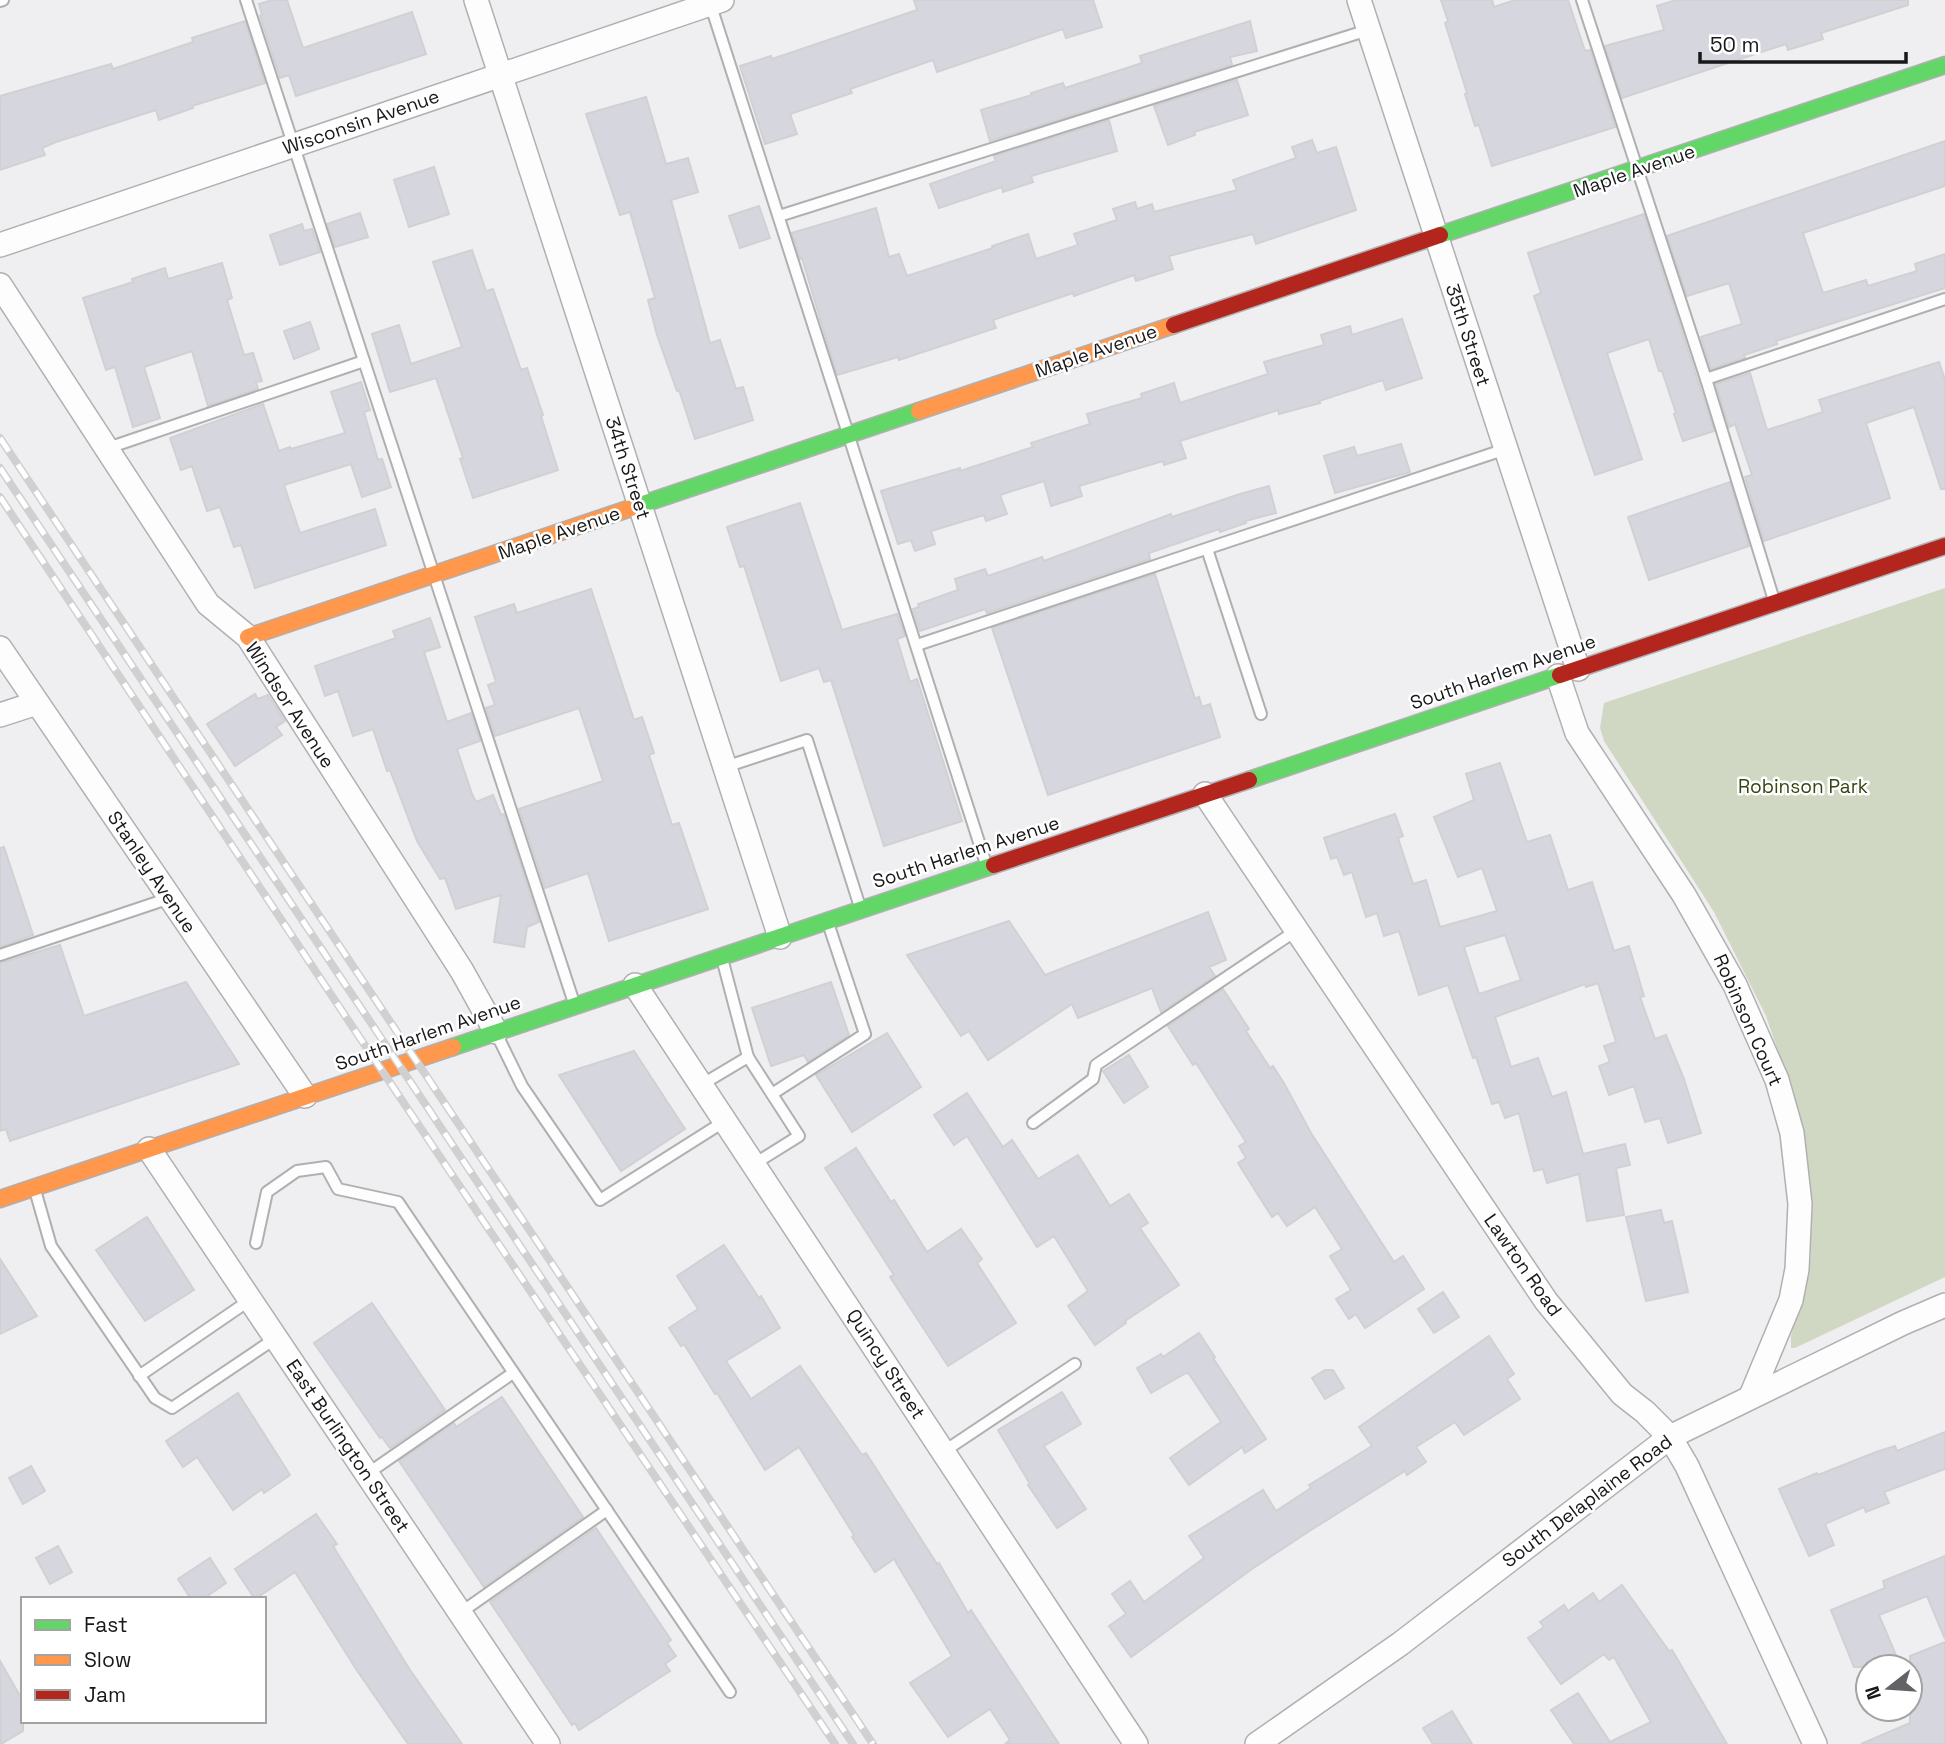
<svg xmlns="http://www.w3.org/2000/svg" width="1945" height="1744" viewBox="0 0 1945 1744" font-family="'Space Grotesk',sans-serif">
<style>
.green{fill:#d0d8c3}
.building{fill:#d6d6df;stroke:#d1d1d3;stroke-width:2;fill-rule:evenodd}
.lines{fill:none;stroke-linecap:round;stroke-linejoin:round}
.lane-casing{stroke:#b0b0b2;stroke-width:14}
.street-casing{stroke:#b0b0b2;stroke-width:26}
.fast-casing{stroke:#b0b0b2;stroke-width:19}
.slow-casing{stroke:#b0b0b2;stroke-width:19}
.jam-casing{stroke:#b0b0b2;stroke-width:19}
.lane{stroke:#fdfdfd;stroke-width:10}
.street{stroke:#fdfdfd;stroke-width:23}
.fast{stroke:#63d668;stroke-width:16}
.slow{stroke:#ff974d;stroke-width:16}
.jam{stroke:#b3261e;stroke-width:16}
.rail-casing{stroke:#d0d0d0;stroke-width:8}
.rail{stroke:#fff;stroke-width:5;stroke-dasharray:16;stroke-linecap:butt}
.labels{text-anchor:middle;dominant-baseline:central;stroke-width:5;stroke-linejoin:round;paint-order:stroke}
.street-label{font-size:19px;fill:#18181a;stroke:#fff}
.park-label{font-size:19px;fill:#364512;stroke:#fff}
</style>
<rect width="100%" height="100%" fill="#efeff2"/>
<polygon class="green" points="1945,588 1945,1277 1795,1348 1791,1348 1791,1336 1811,1256 1804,1160 1798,1111 1766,1016 1714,912 1604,741 1600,728 1604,703"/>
<g class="building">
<polygon points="272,0 287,0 303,48 412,12 426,54 296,96 289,75 280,78 260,16 262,15 259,4"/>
<polygon points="914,0 1093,0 1102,27 1066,38 1063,29 937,72 933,60 850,89 852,93 790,114 797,134 765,144 740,66 771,56 772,59 917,10"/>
<polygon points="1441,0 1492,0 1494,7 1515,0 1568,0 1585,51 1590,50 1615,127 1492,166 1479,125 1475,126 1465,94 1467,93 1445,23 1448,21"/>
<polygon points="1676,0 1908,0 1908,5 1821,33 1823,39 1788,50 1786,44 1622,98 1605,46 1664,30 1657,6"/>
<polygon points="245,21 265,83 192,106 193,108 159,120 156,110 56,142 42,148 45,155 0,170 0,96 111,64 113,69 193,42 192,38"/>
<polygon points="1250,21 1257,51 1230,57 1232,65 990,141 981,110 1032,95 1031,93 1063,83 1065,88 1142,63 1140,56"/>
<polygon points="1237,80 1248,115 1194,132 1195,135 1168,145 1154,106"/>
<polygon points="646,97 666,164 688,158 698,192 671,200 710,343 720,340 736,389 743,387 753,420 695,439 679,390 677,391 657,335 648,300 655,298 630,212 620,215 586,114"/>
<polygon points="1109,120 1117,151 1031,176 1033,182 1003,192 1002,187 939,208 930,184 996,161 994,156"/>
<polygon points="1312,140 1317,153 1336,147 1356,210 1256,244 1253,234 1169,256 1173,269 1136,281 1134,275 1074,296 1073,293 993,320 996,328 899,360 898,357 837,375 802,258 800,259 792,233 876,208 889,257 899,254 907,276 993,248 992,246 1028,234 1036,259 1078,245 1074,234 1117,220 1113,209 1135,202 1137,209 1152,204 1154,212 1237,190 1233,180 1296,158 1292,147"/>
<polygon points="1945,141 1945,186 1803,233 1823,293 1866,280 1868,286 1917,271 1915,264 1945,254 1945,288 1776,341 1777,344 1744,355 1745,358 1711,369 1701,337 1742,324 1729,283 1687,296 1667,236"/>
<polygon points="434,167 449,214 409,227 394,180"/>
<polygon points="759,206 770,238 740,248 729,216"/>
<polygon points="360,213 368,237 335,247 327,224"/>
<polygon points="1644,214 1714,431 1683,441 1674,414 1676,413 1662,371 1659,371 1649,339 1607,353 1642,459 1595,475 1534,296 1541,293 1528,253"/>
<polygon points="302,224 304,231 312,229 320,252 280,265 270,235"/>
<polygon points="472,250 486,291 493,289 521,370 527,368 543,415 541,416 558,470 473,498 460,459 463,458 436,378 390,392 372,334 399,325 411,364 462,347 433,262"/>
<polygon points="222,263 232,298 227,300 244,355 253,353 262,381 256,382 258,389 208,406 192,351 144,367 160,418 133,427 115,367 106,370 83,298 133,282 132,279 165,268 168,279"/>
<polygon points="1402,319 1422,378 1386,390 1383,380 1319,401 1320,403 1279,414 1278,410 1180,441 1186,458 1164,465 1163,461 1079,486 1082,496 1051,506 1044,481 1000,495 1007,514 986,521 984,515 931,531 935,544 915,551 911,540 898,544 881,491 960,468 960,471 1033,447 1031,443 1090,424 1087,414 1142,398 1141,394 1174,383 1180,403 1268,374 1264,362 1324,345 1321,335 1350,326 1352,335"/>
<polygon points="310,322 319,349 294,359 284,331"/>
<polygon points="1939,362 1945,380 1945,489 1941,489 1914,407 1866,423 1890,498 1764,541 1745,477 1752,475 1735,424 1729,427 1716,384 1750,373 1767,430 1823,412 1819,400"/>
<polygon points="361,382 370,410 364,412 378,460 382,459 391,487 362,497 351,464 284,485 300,533 375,509 386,545 255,588 241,545 234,547 220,507 207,511 192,466 181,470 170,438 263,404 279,451 290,447 291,449 345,433 331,392"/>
<polygon points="1401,444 1410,472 1335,493 1324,456 1354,447 1357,456"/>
<polygon points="1730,482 1749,546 1649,580 1628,517"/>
<polygon points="1269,486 1276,513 1245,521 1246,523 1220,532 1219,529 1149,553 1150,559 987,613 985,609 920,631 913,609 919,607 918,604 958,590 955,579 985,569 988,576 1042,557 1044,561 1171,514 1172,517 1240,494"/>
<polygon points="800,503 842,630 897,614 905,636 897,639 910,682 917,679 962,821 884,846 831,680 824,682 819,668 781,681 744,566 740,567 727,527"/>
<polygon points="1155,574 1195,699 1199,697 1202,707 1210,704 1220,737 1048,795 992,628"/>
<polygon points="591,589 634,720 642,717 654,753 649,755 672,825 679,823 708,909 609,941 588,873 545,888 519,809 603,781 579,708 495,736 486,708 495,705 488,685 496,682 475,617 514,604 517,613"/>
<polygon points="430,618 440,647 424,652 447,722 471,713 480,741 457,749 472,794 476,802 493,795 501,815 504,814 539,922 527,927 524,947 494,942 501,895 456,909 445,878 440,879 417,841 390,770 387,771 373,729 353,736 338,691 325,696 315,666 396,638 393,631"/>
<polygon points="255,694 258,699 268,695 285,721 276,727 282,735 235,766 207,724"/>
<path d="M1500 763 1527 842 1550 835 1568 890 1592 882 1614 951 1629 946 1644 996 1640 997 1655 1039 1666 1035 1684 1079 1701 1133 1668 1143 1660 1118 1645 1122 1634 1086 1609 1095 1599 1066 1610 1062 1604 1046 1616 1042 1598 983 1586 987 1585 984 1495 1017 1511 1067 1538 1058 1552 1097 1566 1092 1583 1154 1625 1144 1630 1165 1616 1168 1624 1215 1587 1221 1579 1174 1547 1183 1543 1169 1534 1171 1519 1113 1505 1118 1499 1102 1492 1104 1476 1057 1473 1058 1448 985 1419 995 1399 931 1384 936 1377 913 1366 917 1352 872 1344 875 1337 857 1331 859 1324 838 1395 814 1403 836 1398 838 1413 884 1426 880 1440 927 1497 911 1482 868 1458 877 1434 817 1474 800 1466 774ZM1505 935 1521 980 1479 994 1464 947Z"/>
<polygon points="4,847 33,935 0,947 0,848"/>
<polygon points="1208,912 1226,960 1209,967 1215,976 1161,1012 1152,988 1078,1018 1072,1004 988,1060 969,1031 961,1036 907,955 1009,921 1045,975"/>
<polygon points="60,945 84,1016 186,982 239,1064 10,1141 6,1129 0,1131 0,963"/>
<polygon points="831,982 849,1035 808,1062 804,1055 771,1066 752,1008"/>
<polygon points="1223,989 1249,1029 1246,1031 1270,1068 1273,1066 1285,1085 1311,1133 1394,1262 1403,1256 1424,1289 1365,1328 1356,1314 1349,1319 1336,1299 1351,1290 1330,1256 1342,1249 1315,1207 1287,1226 1278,1213 1272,1217 1238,1163 1246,1158 1239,1146 1246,1142 1196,1063 1193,1065 1168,1026"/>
<polygon points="887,1033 921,1087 852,1132 816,1075"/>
<polygon points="634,1051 685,1129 621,1171 559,1075"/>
<polygon points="1129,1055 1148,1087 1124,1103 1103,1071"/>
<polygon points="967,1093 1003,1147 1012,1140 1038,1179 1078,1155 1110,1206 1129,1194 1148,1223 1140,1228 1179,1285 1125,1321 1126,1323 1095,1345 1068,1306 1088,1291 1054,1236 1037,1247 967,1136 954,1145 934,1115"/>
<polygon points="856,1148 891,1202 894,1200 927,1252 961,1229 982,1259 977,1263 1016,1323 948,1366 890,1277 894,1275 825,1168"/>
<polygon points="1661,1210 1664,1223 1672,1221 1688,1292 1646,1301 1626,1217"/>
<polygon points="147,1217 194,1290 145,1321 96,1250"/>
<polygon points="724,1245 759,1298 761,1296 780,1328 726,1361 751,1399 800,1366 862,1455 866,1453 937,1564 939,1563 968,1613 971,1610 1059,1744 1005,1744 1010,1740 990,1709 948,1737 910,1683 952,1656 894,1559 875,1572 852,1537 854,1535 799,1447 765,1470 717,1393 715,1394 684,1344 681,1346 669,1328 698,1309 677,1276"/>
<polygon points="0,1259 37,1316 0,1334"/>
<polygon points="1443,1292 1459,1317 1434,1333 1418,1309"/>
<polygon points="372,1303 445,1410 390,1448 382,1437 380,1438 314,1343"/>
<polygon points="1199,1333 1215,1357 1213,1358 1266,1439 1245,1453 1242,1447 1189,1485 1170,1458 1221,1422 1189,1374 1186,1373 1151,1393 1137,1368 1161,1354 1163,1357"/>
<polygon points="1489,1336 1514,1374 1507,1379 1520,1399 1464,1435 1455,1422 1416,1447 1426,1462 1407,1475 1405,1471 1311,1530 1252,1569 1131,1657 1109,1626 1126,1614 1112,1594 1130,1581 1144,1602 1204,1558 1189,1536 1263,1490 1276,1511 1311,1488 1309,1485 1372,1446 1359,1427"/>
<polygon points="1325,1370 1333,1370 1344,1388 1325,1399 1312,1378"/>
<polygon points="1062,1392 1081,1424 1044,1446 1086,1509 1057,1528 1028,1485 1030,1484 998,1430"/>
<polygon points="238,1393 290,1475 264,1493 262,1489 233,1510 197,1457 183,1467 166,1441"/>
<polygon points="502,1397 583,1517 484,1587 399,1461 454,1423 456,1427"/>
<polygon points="1945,1432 1945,1469 1884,1492 1889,1503 1866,1512 1864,1507 1825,1524 1834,1545 1809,1556 1779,1489 1817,1473 1818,1475 1876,1452 1895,1446 1897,1451"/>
<polygon points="31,1466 45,1491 23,1504 9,1478"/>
<polygon points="316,1514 337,1544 333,1546 410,1670 462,1744 408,1744 356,1669 295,1572 255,1599 235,1569"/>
<polygon points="596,1528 671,1640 667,1643 676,1656 665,1664 670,1671 579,1730 575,1723 572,1725 490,1602"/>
<polygon points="58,1546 72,1572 50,1584 36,1558"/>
<polygon points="1945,1556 1945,1639 1927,1596 1879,1615 1901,1667 1854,1667 1831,1610 1885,1588 1883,1581"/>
<polygon points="210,1558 226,1583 203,1599 191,1599 178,1579"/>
<polygon points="1622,1585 1669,1651 1672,1650 1727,1744 1574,1744 1551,1710 1578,1693 1610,1742 1651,1722 1614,1657 1609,1660 1604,1654 1561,1684 1528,1638 1544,1627 1540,1622 1564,1605 1568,1611 1593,1593 1599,1602"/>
<polygon points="1945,1642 1945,1744 1861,1744 1910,1723 1910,1656"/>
<polygon points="0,1661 23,1701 23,1731 1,1744"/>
<polygon points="1452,1711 1472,1744 1433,1744 1423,1728"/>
</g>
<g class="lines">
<defs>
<g id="lane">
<polyline points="246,0 574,1003"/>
<polyline points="1582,0 1706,379 1773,597"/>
<polyline points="0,1 3,0"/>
<polyline points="710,3 986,864"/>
<polyline points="779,216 1368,30"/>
<polyline points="1706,379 1945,299"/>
<polyline points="105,449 364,361"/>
<polyline points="1207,549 1261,714"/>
<polyline points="917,645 1506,449"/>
<polyline points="725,767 807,740 860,907"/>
<polyline points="0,955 170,898"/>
<polyline points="723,962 748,1057 799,1136 754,1164"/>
<polyline points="498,1037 522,1086 600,1200 725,1121"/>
<polyline points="701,1085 748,1057"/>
<polyline points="772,1094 865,1034 829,926"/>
<polyline points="1033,1123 1093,1079 1096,1065 1297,930"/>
<polyline points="35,1190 51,1246 155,1398 172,1408 276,1338"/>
<polyline points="256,1243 267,1192 297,1171 326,1167 338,1189 398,1202 730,1692"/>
<polyline points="139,1376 250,1300"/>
<polyline points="943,1452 1075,1364"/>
<polyline points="367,1474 513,1373"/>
<polyline points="460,1613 607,1510"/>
</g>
<g id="street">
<polyline points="476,0 780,937"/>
<polyline points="1359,0 1578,669"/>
<polyline points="0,245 722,0"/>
<polyline points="0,285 208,604 248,637 462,971 496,1032"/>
<polyline points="0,648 305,1096"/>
<polyline points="1558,676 1577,733 1684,895 1735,985 1777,1080 1792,1133 1800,1204 1797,1269 1791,1300 1751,1396"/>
<polyline points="0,715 37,703"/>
<polyline points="1205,794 1546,1301 1622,1394 1645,1412 1670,1437 1687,1466 1815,1744"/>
<polyline points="635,985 1136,1744"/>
<polyline points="149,1149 548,1744"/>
<polyline points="1257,1744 1400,1644 1670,1437 1903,1323 1945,1305"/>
</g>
<g id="fast">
<polyline points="1440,235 1945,65"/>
<polyline points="637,506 919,411"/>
<polyline points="1249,780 1560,675"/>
<polyline points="453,1047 994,865"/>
</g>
<g id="slow">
<polyline points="919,411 1174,325"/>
<polyline points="248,637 637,506"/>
<polyline points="0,1199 453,1047"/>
</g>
<g id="jam">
<polyline points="1174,325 1440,235"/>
<polyline points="1560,675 1945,546"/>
<polyline points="994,865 1249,780"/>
</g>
</defs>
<use href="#lane" class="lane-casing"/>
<use href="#street" class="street-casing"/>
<use href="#fast" class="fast-casing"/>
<use href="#slow" class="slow-casing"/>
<use href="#jam" class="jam-casing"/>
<use href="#lane" class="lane"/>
<use href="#street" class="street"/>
<use href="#fast" class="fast"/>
<use href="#slow" class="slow"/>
<use href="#jam" class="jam"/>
<defs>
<g id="rail">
<polyline points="0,438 873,1744"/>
<polyline points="0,468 853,1744"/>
<polyline points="0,497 356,1032 835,1744"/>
</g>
</defs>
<use href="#rail" class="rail-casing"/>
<use href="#rail" class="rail"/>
</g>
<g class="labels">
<g class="street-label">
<text transform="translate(361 122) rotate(-19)">Wisconsin Avenue</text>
<text transform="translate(1634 171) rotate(-19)">Maple Avenue</text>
<text transform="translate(1468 335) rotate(72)">35th Street</text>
<text transform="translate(1096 351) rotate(-19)">Maple Avenue</text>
<text transform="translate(628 468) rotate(72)">34th Street</text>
<text transform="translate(559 533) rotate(-19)">Maple Avenue</text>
<text transform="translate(1503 672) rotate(-19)">South Harlem Avenue</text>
<text transform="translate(290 705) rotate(57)">Windsor Avenue</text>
<text transform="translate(966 852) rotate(-18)">South Harlem Avenue</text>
<text transform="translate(152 872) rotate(56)">Stanley Avenue</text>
<text transform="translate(1748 1020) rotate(66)">Robinson Court</text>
<text transform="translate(428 1033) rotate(-19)">South Harlem Avenue</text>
<text transform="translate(1523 1265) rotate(55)">Lawton Road</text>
<text transform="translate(886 1364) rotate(57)">Quincy Street</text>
<text transform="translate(348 1446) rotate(56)">East Burlington Street</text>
<text transform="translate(1587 1501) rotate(-37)">South Delaplaine Road</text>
</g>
<g class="park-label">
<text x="1803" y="786">Robinson Park</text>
</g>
</g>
<rect x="21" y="1597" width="245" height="126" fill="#ffffff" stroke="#a3a3a3" stroke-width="2"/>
<rect x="35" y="1620" width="35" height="10" fill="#63d668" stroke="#a3a3a3" stroke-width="2"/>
<text x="84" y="1632" font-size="21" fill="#18181a">Fast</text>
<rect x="35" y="1655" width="35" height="10" fill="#ff974d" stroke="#a3a3a3" stroke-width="2"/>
<text x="84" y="1667" font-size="21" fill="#18181a">Slow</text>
<rect x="35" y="1690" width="35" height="10" fill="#b3261e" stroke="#a3a3a3" stroke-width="2"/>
<text x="84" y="1702" font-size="21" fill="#18181a">Jam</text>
<g transform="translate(1889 1688) rotate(253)"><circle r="33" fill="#ffffff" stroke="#a3a3a3" stroke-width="2"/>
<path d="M0-5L12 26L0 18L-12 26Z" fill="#636366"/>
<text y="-10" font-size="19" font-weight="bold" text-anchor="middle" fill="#18181a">N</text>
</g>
<path d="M1700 52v10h206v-10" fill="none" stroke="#18181a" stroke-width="3.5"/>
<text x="1710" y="52" font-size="21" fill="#18181a" stroke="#ffffff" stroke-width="5" paint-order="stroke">50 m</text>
</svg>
